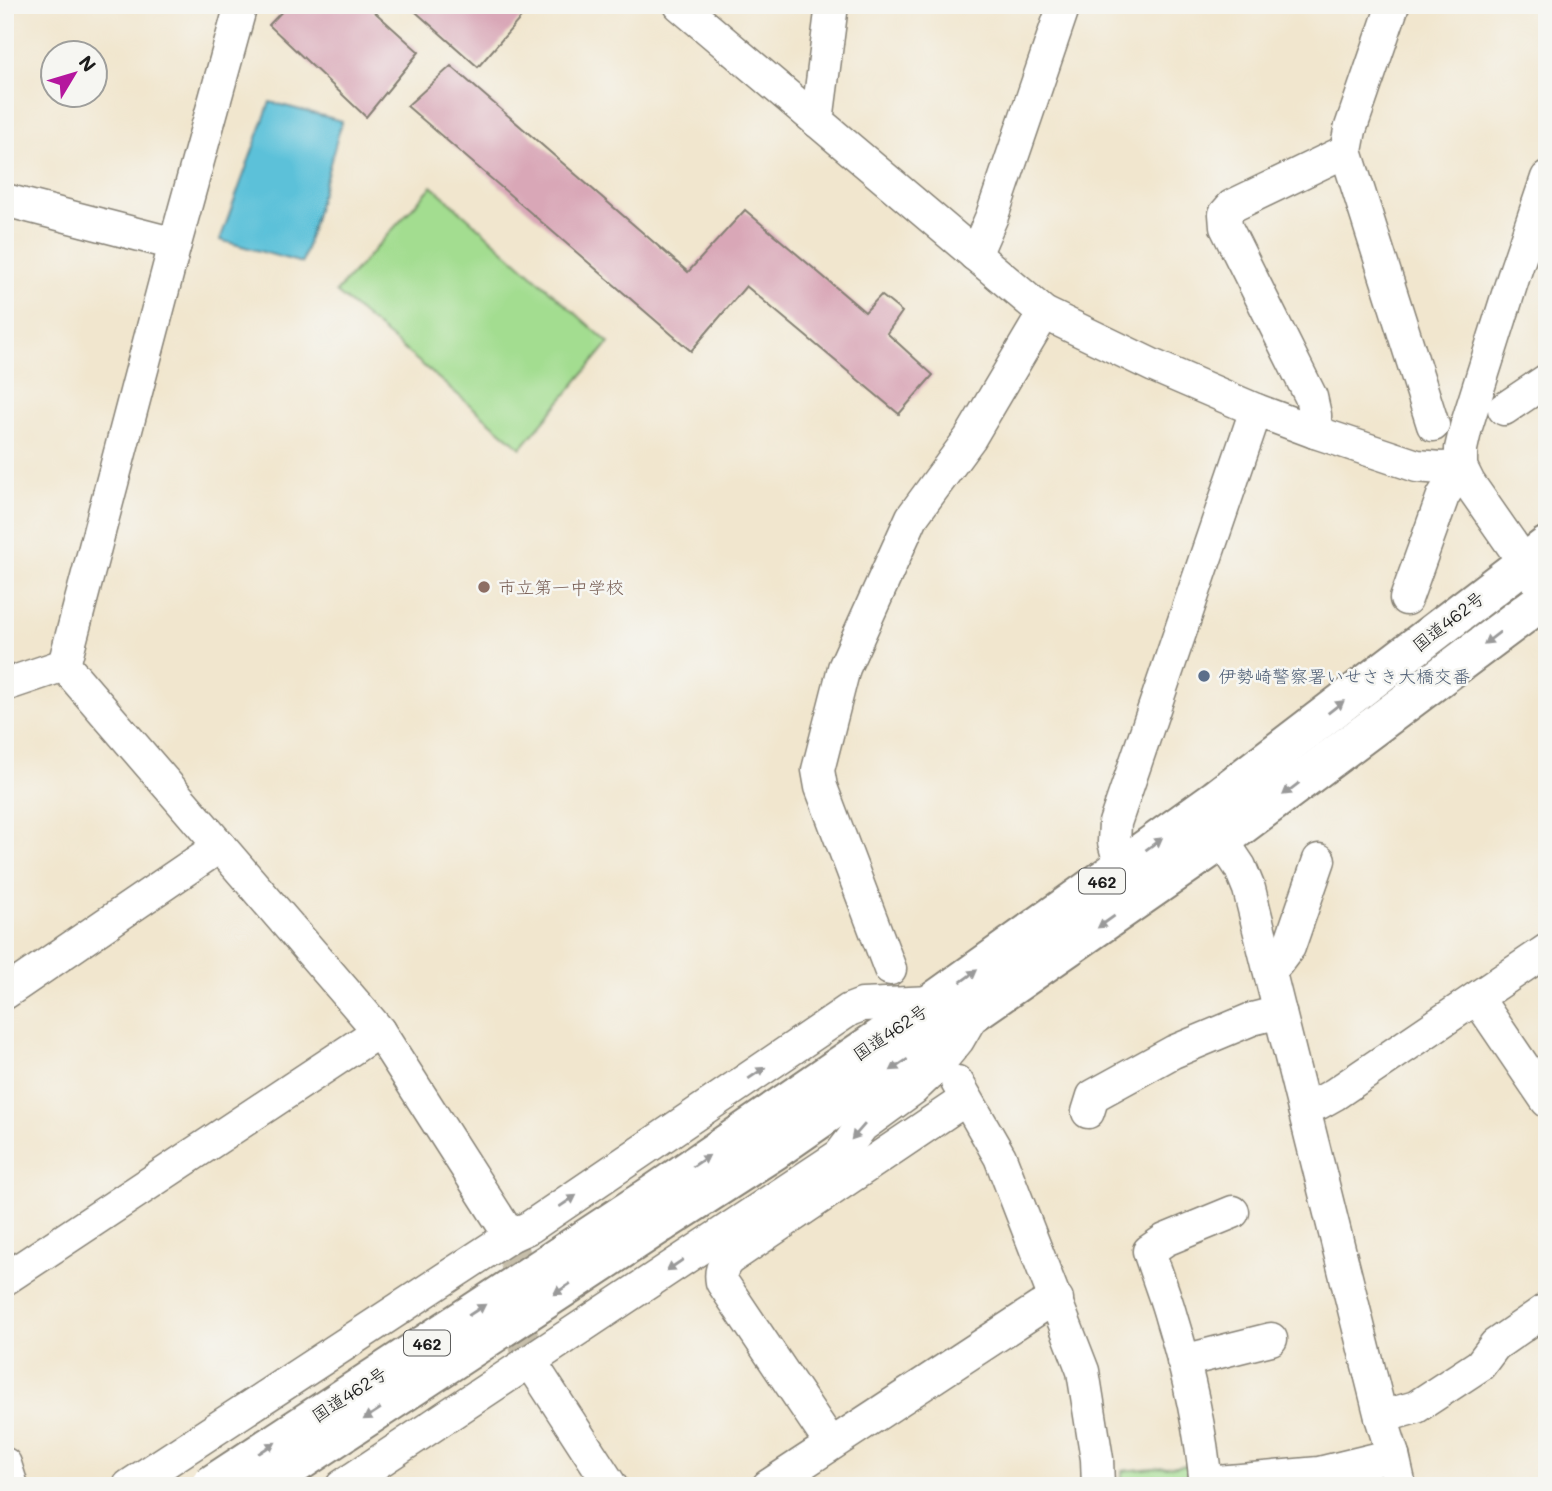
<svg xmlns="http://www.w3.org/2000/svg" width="1552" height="1491" viewBox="0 0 1552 1491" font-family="Mali,'Klee One',sans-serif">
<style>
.green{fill:#a3dd90;stroke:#607c56;stroke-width:2}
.water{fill:#5bc1d9;stroke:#3c6e7a;stroke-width:2}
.building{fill:#d9a7b7}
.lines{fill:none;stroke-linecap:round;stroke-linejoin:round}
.minor-tunnel{stroke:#c6beaa;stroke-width:32;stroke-dasharray:32 16;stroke-linecap:butt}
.minor-casing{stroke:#868175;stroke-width:35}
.highway-casing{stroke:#868175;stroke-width:42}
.minor{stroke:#fff;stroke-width:32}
.highway{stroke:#fff;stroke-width:38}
.highway-bridge-casing{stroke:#868175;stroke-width:42;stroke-linecap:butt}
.highway-bridge{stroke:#fff;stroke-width:38}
.oneway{fill:#999}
.education-dot{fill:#8d6e63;stroke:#f6f6f2;stroke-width:2.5}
.service-dot{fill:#5c6f8a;stroke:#f6f6f2;stroke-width:2.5}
.labels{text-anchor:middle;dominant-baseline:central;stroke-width:5;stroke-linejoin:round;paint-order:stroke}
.shield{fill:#f6f6f2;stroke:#5d5d5c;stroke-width:2}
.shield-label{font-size:16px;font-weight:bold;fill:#1c1c1c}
.education-label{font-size:18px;fill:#785e54;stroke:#f6f6f2;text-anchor:start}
.street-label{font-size:18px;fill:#1c1c1c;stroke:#f6f6f2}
.service-label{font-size:18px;fill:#4e5e75;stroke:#f6f6f2;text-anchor:start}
</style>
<rect width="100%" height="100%" fill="#f6f6f2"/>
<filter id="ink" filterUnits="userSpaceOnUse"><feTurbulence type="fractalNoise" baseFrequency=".0143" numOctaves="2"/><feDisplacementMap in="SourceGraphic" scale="14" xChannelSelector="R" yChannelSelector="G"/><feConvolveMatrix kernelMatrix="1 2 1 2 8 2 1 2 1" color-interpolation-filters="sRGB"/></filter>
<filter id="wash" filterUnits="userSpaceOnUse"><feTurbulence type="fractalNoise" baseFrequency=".00686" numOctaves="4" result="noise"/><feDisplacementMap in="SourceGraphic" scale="28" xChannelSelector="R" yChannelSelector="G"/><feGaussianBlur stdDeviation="1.57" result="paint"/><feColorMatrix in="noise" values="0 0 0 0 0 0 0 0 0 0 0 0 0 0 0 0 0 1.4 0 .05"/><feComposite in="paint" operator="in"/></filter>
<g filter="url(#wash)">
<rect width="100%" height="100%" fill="#f1e6ce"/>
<g class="green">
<polygon points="432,186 609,343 521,448 336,292"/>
<polygon points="1187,1465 1189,1486 1122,1486 1122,1471"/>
</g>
<polygon class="water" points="270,102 342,121 302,263 220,240"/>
<g id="blocks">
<g class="building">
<polygon points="288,5 367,5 419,52 366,117 269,25"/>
<polygon points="408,5 532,5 478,67"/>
<polygon points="451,66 688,272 745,210 865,312 881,295 902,312 887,333 933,375 899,414 746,286 691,351 407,106"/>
</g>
</g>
</g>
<g filter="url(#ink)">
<use href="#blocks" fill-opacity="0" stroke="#868175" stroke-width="2"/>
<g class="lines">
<polyline class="minor-tunnel" points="510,1236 517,1266 522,1335 530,1361"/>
<defs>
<g id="minor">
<polyline points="680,5 1044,313 1154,366 1256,410 1315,432 1417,466 1441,468 1461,467"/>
<polyline points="1393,5 1350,130 1346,151 1433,425"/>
<polyline points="817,121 832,5"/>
<polyline points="1547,178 1515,272 1466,427 1461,449 1461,467 1469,483 1547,595"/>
<polyline points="5,200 175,244"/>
<polyline points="975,255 992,216 1064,5"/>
<polyline points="1504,409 1547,380"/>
<polyline points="1315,432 1315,415 1311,397 1226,227 1225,214 1232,206 1346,151"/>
<polyline points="1406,599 1443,496 1461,467"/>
<polyline points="64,665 379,1031 510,1236"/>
<polyline points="64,665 175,244 241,5"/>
<polyline points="5,685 64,665"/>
<polyline points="1222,840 1240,867 1249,889 1381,1417 1393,1455 1400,1486"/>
<polyline points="1121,867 1114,842 1115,823 1256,410"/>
<polyline points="1269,968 1277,963 1289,947 1319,860"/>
<polyline points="890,969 821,787 818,770 844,668 912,517 970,438 1044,313"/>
<polyline points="5,993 220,846"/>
<polyline points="1477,998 1547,1101"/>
<polyline points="957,1082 1000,1157 1083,1371 1097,1459 1098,1486"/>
<polyline points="1304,1109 1319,1103 1335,1094 1547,950"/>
<polyline points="1088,1112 1093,1096 1173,1052 1252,1019 1280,1012"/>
<polyline points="5,1279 379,1031"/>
<polyline points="530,1361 611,1486"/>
<polyline points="1183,1361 1271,1339"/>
<polyline points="1381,1417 1416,1407 1480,1365 1495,1345 1547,1309"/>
<path d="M831 1444 722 1282C720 1272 722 1267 729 1259L966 1099"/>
<polyline points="5,1464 12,1486"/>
<polyline points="1206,1483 1319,1473 1393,1455"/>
<polyline points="129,1486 510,1236 530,1227 849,1010 862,1005 933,1002"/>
<polyline points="342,1486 840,1155 862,1126 913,1089 935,1068 958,1040 969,1021"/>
<polyline points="768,1486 1039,1308 1057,1299"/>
<path d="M1206 1486C1201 1429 1188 1372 1171 1317 1165 1295 1156 1273 1149 1251L1165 1240 1233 1212"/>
</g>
<g id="highway">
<polyline points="645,1200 933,1002 1216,799 1547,546"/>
<polyline points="660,1224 775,1150 1222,840 1547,597"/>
</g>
</defs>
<use href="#minor" class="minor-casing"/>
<use href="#highway" class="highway-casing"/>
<use href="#minor" class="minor"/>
<use href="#highway" class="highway"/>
<defs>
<g id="highway-bridge">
<polyline points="210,1486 645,1200"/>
<polyline points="262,1486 660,1224"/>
</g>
</defs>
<use href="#highway-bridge" class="highway-bridge-casing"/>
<use href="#highway-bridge" class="highway-bridge"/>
</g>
<defs><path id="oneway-solid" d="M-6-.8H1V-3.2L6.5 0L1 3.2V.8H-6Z" transform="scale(1.75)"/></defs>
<g class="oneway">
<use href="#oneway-solid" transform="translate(1492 638) rotate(143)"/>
<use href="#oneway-solid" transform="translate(1336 707) rotate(-38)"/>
<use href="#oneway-solid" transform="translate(1291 789) rotate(143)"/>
<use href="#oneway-solid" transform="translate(1154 844) rotate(-36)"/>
<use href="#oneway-solid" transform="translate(1106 922) rotate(145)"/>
<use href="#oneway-solid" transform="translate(969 976) rotate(-36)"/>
<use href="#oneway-solid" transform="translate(899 1065) rotate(146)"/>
<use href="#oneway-solid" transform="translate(757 1073) rotate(-34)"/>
<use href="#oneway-solid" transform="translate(858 1132) rotate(131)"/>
<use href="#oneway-solid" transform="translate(701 1161) rotate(-34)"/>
<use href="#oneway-solid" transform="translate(568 1201) rotate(-34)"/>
<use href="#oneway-solid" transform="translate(675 1265) rotate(146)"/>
<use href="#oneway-solid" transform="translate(562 1289) rotate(147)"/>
<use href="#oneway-solid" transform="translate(477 1310) rotate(-33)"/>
<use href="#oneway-solid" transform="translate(372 1414) rotate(147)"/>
<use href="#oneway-solid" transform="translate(267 1448) rotate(-33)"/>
</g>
</g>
<circle class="education-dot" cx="484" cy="587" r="7"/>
<circle class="service-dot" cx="1204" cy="676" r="7"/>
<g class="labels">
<g class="shield">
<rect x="1079" y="868.5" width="46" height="25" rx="5"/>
<rect x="404" y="1330.5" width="46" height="25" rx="5"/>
</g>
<g class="shield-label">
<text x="1102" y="881">462</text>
<text x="427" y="1343">462</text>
</g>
<g class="education-label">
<text x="498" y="587">市立第一中学校</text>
</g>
<g class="street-label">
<text transform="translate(1448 621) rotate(-38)">国道462号</text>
<text transform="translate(890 1032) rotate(-34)">国道462号</text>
<text transform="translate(349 1394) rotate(-33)">国道462号</text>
</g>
<g class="service-label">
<text x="1218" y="676">伊勢崎警察署いせさき大橋交番</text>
</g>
</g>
<rect width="1552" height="1491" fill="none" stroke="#f6f6f2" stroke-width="28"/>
<g transform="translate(74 74) rotate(52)"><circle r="33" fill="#f6f6f2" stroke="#9f9f9c" stroke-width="2"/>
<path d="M0-5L12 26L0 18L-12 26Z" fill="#b5179e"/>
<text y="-10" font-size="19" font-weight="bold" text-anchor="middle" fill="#1c1c1c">N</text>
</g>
</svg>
